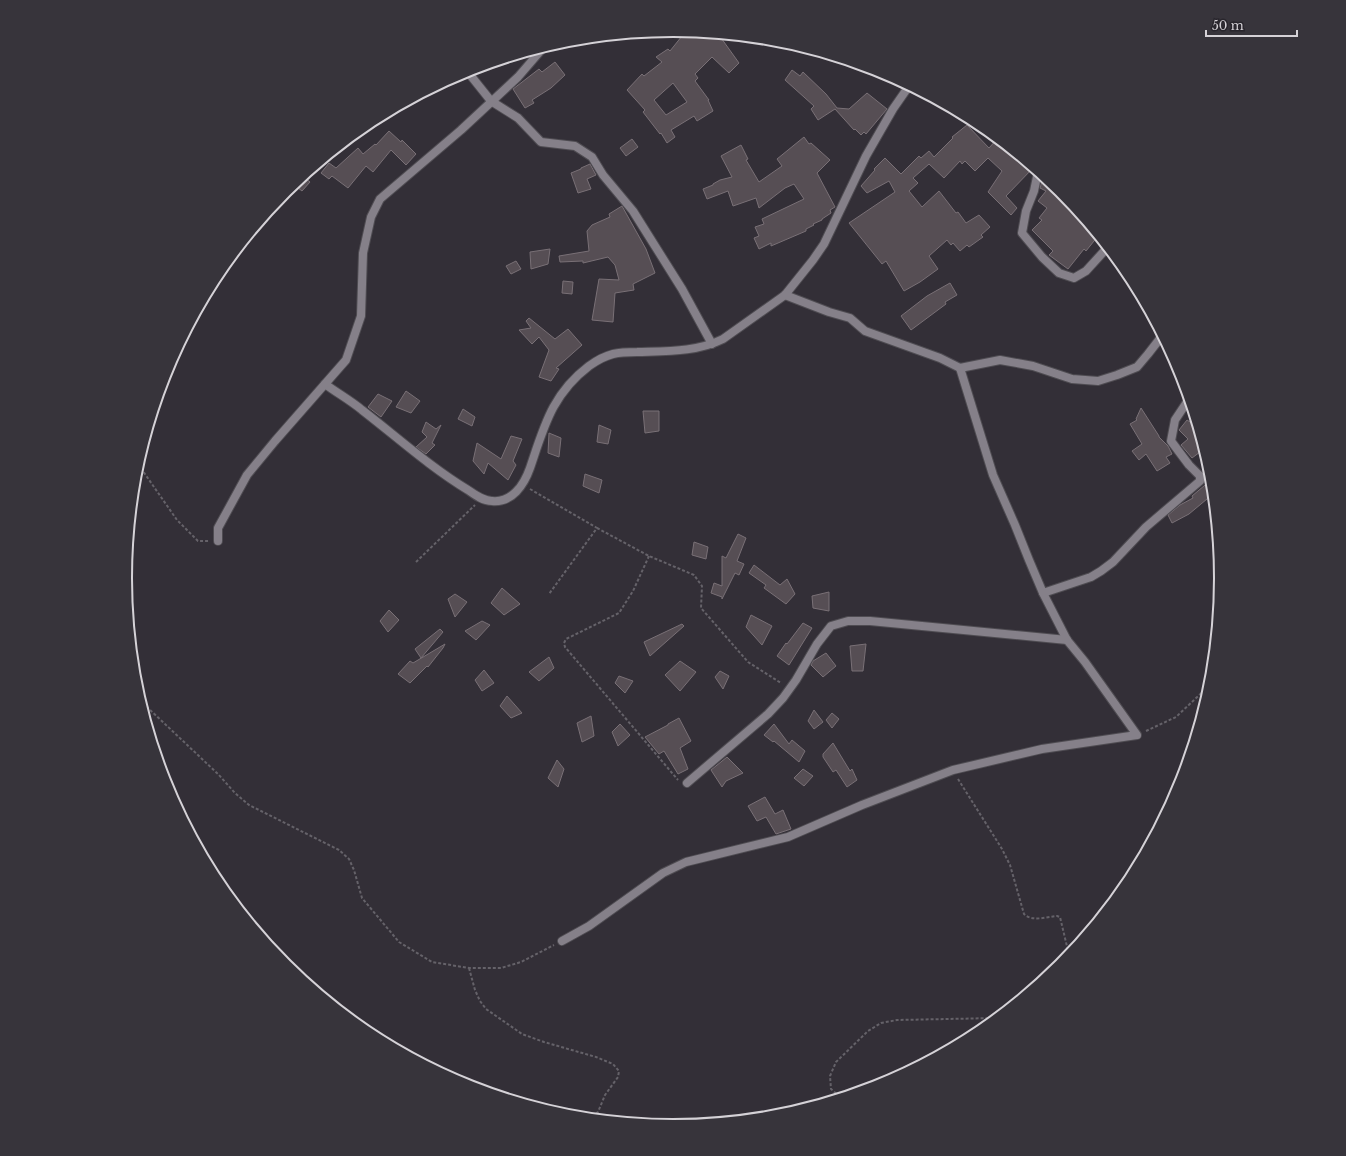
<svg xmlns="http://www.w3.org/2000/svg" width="1346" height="1156" viewBox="0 0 1346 1156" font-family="'Libre Baskerville',serif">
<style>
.building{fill:#564e54;stroke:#797076;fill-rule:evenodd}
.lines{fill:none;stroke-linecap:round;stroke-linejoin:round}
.street-casing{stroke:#4f4c52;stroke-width:10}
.path{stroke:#656269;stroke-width:2;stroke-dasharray:3 2;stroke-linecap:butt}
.street{stroke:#858089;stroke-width:8}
.rim{fill:none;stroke:#d5d2d7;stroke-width:2}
</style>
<rect width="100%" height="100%" fill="#332f37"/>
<g class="building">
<path d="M686 31 719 35 739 63 729 73 712 57 695 74 698 78 695 81 709 100H708L713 111 697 121 694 116 671 130 675 137 667 143 661 133 660 134 643 112 645 110 627 90 642 74 644 76 662 62 656 57 668 49 670 51ZM673 83 687 102 666 115 654 100Z"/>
<polygon points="555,62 565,75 551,88 532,100 534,103 525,108 513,89 539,69 542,72"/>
<polygon points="792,70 800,76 803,72 826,94 837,108 849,109 867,93 887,109 866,134 864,132 861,135 855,129 854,130 835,109 818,120 811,109 814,106 785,80"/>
<polygon points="967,125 989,148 997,139 1033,168 1006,196 1017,208 1011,215 988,192 1002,171 988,158 975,171 965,161 962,164 960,161 944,178 929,164 913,178 918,183 909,191 922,207 939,191 956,213 958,212 966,223 979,215 990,227 981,235 983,237 969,247 967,245 960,251 953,243 951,245 947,240 929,256 938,269 920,282 904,291 886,261 882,264 849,223 895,192 889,181 867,193 861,186 875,170 874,169 885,158 901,174 919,156 921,158 929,151 934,157 953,138 952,137"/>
<polygon points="389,131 401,142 402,140 416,154 406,165 391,150 373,172 366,166 348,188 332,176 329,179 321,173 329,163 336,168 358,148 363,154 375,144 376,145"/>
<polygon points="804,137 809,144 811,143 830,160 817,173 835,207 830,210 831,213 822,219 822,220 813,224 814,225 806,229 806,231 771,246 771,243 759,249 754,238 759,236 755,227 764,224 762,219 804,199 794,184 785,188 759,208 756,198 733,206 728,191 707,199 703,189 713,185 713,184 720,180 732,177 721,156 741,145 748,159 746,160 759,182 782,166 777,159"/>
<polygon points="632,139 638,147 626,156 620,148"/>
<polygon points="590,164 596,175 587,179 591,189 578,193 571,173 581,169 581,168"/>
<polygon points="303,176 310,182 302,191 293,184"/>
<polygon points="1043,177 1051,185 1052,183 1061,191 1098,236 1086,251 1084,249 1068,269 1049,255 1053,251 1032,230 1042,220 1039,218 1047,208 1038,201 1046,191 1040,188"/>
<polygon points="622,206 646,249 655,273 633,284 634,290 615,293 613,322 592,320 599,279 619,280 615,265 608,257 583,263 583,261 560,262 559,256 589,251 587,231 592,225 610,217 609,214"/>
<polygon points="550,249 548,264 531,269 530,252"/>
<polygon points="516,261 521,269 511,274 506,266"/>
<polygon points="563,281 573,282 572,294 562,293"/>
<polygon points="950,283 957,295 945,302 946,304 911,330 901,316 927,296"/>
<polygon points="529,318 555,339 568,329 582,345 556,368 559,369 551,381 539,377 549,350 539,337 532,344 519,330 531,328 526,321"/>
<polygon points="406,391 420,401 411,413 396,407"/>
<polygon points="378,394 392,401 381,417 368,407"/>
<polygon points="1141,408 1159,436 1159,437 1168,446 1172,454 1166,457 1170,463 1157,471 1146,454 1139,460 1132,451 1142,444 1130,424 1137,420 1136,419"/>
<polygon points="463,409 475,417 472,426 458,419"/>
<polygon points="643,411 659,411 659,431 645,433"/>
<polygon points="1194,418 1204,449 1192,458 1181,445 1188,439 1179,430 1187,420 1190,422"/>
<polygon points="426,422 436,429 441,425 432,443 435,445 426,454 416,447 427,437 422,432"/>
<polygon points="599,425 611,430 608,444 597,442"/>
<polygon points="549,433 561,438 559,457 548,453"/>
<polygon points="511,436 522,439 513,461 516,465 508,480 488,463 484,474 473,461 477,443 501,459"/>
<polygon points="585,474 602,480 599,493 583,486"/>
<polygon points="1211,480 1213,494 1189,514 1172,523 1168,515 1180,505 1193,498 1192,496"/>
<polygon points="738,534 746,538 737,561 744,564 739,575 735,573 722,599 722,597 711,593 714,583 722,586 722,556 726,558"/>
<polygon points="694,542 708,547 706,559 692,555"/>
<polygon points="754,565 780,585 787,579 795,594 786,604 764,588 766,585 749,573"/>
<polygon points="502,588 520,604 504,615 491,603"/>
<polygon points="829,592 829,611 813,608 812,596"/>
<polygon points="455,594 467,602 455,617 448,599"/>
<polygon points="389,610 399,620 388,632 380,621"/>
<polygon points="751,615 772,626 762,645 746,627"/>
<polygon points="482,621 490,625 476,640 465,631"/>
<polygon points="803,623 812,628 789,665 777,656 786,643 787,644"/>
<polygon points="682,624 684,626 650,656 644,642"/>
<polygon points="440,629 443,632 421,658 415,649"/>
<polygon points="445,644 443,648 428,667 427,666 410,683 398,674 410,661 413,663"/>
<polygon points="866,644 863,671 852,671 850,646"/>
<polygon points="826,653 836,666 823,677 811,665 813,661"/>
<polygon points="549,657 554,668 539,681 529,672"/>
<polygon points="680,661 696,672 680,691 665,675"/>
<polygon points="484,670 494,683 482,691 475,680"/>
<polygon points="720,671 729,676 723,689 715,677"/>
<polygon points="619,676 633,681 625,693 615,683"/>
<polygon points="507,696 522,713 511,718 500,706"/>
<polygon points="814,710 823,722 814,729 808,721"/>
<polygon points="832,713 839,719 832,728 826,720"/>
<polygon points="591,716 594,736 582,742 577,723"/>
<polygon points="679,718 691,741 680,748 688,769 678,774 664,751 659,754 645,737 668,725 668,724"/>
<polygon points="620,724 630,735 618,746 612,732"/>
<polygon points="774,724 789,744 792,740 805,751 799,762 774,741 773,742 764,735"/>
<polygon points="833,743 850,771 852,769 857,780 847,787 836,770 833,772 823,757 823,754"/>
<polygon points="727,757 743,773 726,781 722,787 711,770"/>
<polygon points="557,760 564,769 558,787 548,778"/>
<polygon points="803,769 813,776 804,786 794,778"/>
<polygon points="765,797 775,814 783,810 791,829 776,834 766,817 757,821 748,806"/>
</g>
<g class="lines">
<defs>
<g id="street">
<polyline points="467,71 491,101 518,118 541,142 575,146 592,157 603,175 633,211 682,289 712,344"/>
<polyline points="1038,172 1034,191 1026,211 1022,233 1042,257 1059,273 1074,278 1086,271 1107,248"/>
<polyline points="960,368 1000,360 1033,366 1072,379 1098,381 1117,375 1137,367 1148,354 1162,336"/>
<path d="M325 384C337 393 350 400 362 410 397 437 430 467 468 490 475 495 483 501 492 501 512 503 524 485 530 468 544 427 552 394 589 366 596 361 605 356 613 354 621 352 630 352 637 352 667 351 697 352 723 339L785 295 813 260 824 244 866 156 893 109 909 86"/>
<polyline points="218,541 218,528 247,475 275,441 346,360 361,316 363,253 371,217 380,199 461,130 518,77 543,48"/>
<polyline points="1043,593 1091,577 1101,571 1113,562 1146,527 1200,481 1200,476 1189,465 1171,441 1175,420 1189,399"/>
<polyline points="687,783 768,714 783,698 796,680 817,644 831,626 848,621 870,621 1067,640"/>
<polyline points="562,941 589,926 663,873 686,862 788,837 862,805 953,770 1042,749 1137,735 1085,662 1067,640 1043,593 1029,560 1015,525 993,475 960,368 940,358 865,331 850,318 829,312 785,295"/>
</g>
</defs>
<use href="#street" class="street-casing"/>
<g class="path">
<polyline points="138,464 177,520 198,541 209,541"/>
<polyline points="530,489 597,528 549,594"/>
<polyline points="597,528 649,556 694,575 702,586 701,608 748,662 781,683"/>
<polyline points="649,556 633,591 619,613 566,639 564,643 565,647 678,780"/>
<polyline points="416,562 475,505"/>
<polyline points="138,694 148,708 218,774 235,793 249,805 339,850 349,859 354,870 362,898 399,942 432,962 469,968 501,968 521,962 554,945"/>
<polyline points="1146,731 1176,717 1211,684"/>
<path d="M958 779 1002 849 1010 865 1024 914C1032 922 1046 917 1057 916L1060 917 1069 955"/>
<polyline points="469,968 475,990 480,1001 486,1009 522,1034 544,1042 596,1057 613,1064 619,1071 618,1077 605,1095 598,1112 590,1118"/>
<polyline points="840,1097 831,1089 830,1076 836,1062 868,1031 881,1023 897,1020 997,1018"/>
</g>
<use href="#street" class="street"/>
</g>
<path d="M0 0H1346V1156H0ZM132 578a541 541 0 1 1 1082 0a541 541 0 1 1-1082 0Z" fill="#37343b" fill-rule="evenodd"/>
<path class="rim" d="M132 578a541 541 0 1 1 1082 0a541 541 0 1 1-1082 0Z"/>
<path d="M1206 30v6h91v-6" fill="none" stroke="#d5d2d7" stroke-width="2"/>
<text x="1212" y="30" font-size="12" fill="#d5d2d7" stroke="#29262d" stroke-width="3" paint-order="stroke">50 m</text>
</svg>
